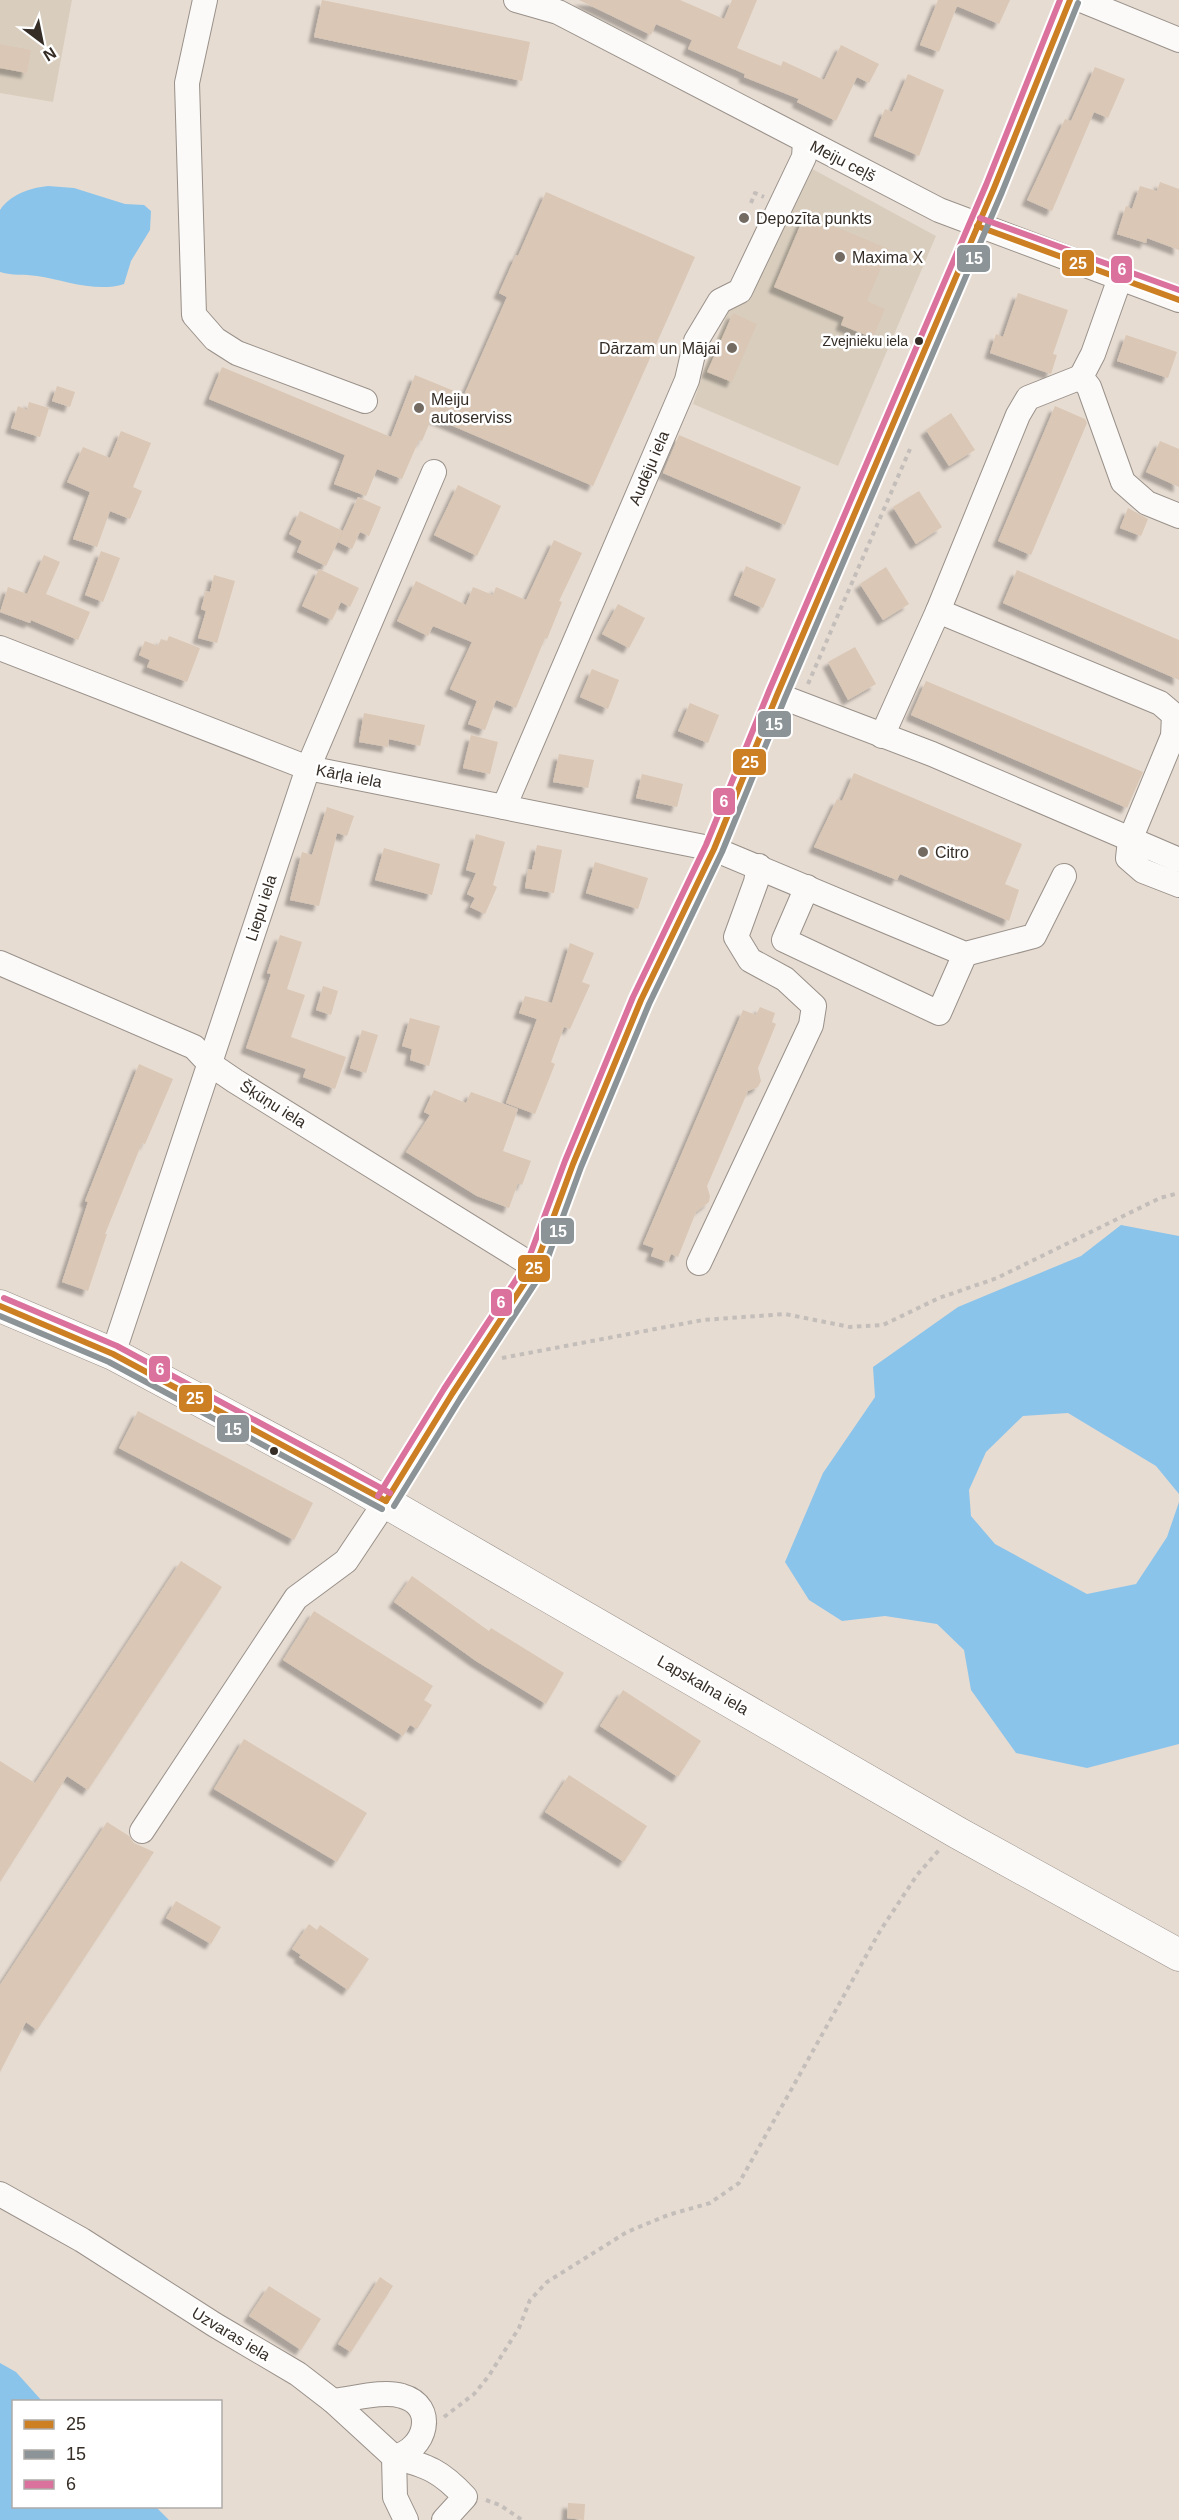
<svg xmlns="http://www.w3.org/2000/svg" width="1179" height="2520" viewBox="0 0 1179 2520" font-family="Arial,sans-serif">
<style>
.commercial{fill:#d9cebe}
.water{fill:#8bc4eb}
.building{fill:#dac7b5;filter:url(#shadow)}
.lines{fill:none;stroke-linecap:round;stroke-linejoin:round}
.minor-casing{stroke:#99918a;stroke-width:26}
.major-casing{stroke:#99918a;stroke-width:33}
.path{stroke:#c4bebb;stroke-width:4;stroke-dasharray:4.5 4.5;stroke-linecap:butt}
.minor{stroke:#fbfaf8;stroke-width:24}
.major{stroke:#fbfaf8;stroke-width:32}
.bus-1-casing{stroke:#fff;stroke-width:10}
.bus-2-casing{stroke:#fff;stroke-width:10}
.bus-3-casing{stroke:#fff;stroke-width:10}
.bus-1{stroke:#cd7f24;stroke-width:6}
.bus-2{stroke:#8d9497;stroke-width:6}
.bus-3{stroke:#db729d;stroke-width:6}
.poi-dot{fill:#736a62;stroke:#fff;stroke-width:2}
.bus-dot{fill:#352d26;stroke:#fff;stroke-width:2}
.labels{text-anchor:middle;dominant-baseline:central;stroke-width:5;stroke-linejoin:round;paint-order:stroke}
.bus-label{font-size:14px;fill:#352d26;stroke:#fff;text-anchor:end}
.street-label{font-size:16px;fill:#352d26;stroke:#fff}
.poi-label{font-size:16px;fill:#352d26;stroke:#fff;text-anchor:start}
.line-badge{stroke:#fff;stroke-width:2}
.badge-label{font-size:16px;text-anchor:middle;font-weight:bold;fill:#fff}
</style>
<defs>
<filter id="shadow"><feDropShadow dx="-5.5" dy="5.5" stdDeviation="1.5" flood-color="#0004"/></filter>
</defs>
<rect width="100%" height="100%" fill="#e7dcd2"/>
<g class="commercial">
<polygon points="0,0 72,0 53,102 0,93"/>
<polygon points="794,159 936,236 838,466 693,404 705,366"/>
</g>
<g class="water">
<path d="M48 186 74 188 125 204 144 205 151 211 150 230 131 261 124 284C96 293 64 280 37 276 24 274 13 276 0 272V210C11 194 30 188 48 186Z"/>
<polygon points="1121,1225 1179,1236 1179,1494 1156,1466 1068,1413 1023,1416 986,1452 969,1490 971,1516 995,1544 1087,1594 1136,1584 1167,1537 1179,1502 1179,1744 1087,1768 1016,1753 971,1690 964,1650 937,1624 885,1616 842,1621 809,1600 785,1562 823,1473 875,1397 873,1367 958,1307 1081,1256"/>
<polygon points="0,2363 16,2372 42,2401 14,2402 14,2506 156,2507 169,2520 0,2520"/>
</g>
<g class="building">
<polygon points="322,0 530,42 522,81 314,37"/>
<polygon points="579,0 680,0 724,19 732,0 757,0 737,48 781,66 783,61 824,80 841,45 879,64 869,83 857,77 836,121 797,102 799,99 744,77 745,74 688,49 692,40 656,24 651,35"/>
<polygon points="938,0 1010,0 999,24 957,6 939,52 920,45"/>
<polygon points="0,44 31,50 27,73 0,68"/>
<polygon points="1095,67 1125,79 1108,118 1094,112 1052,211 1027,200 1065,119 1071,121"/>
<polygon points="908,74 944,90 919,156 874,136 885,109 892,112"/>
<polygon points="1160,182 1179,189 1179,250 1147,238 1146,243 1117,234 1126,206 1132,209 1140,186 1157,191"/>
<polygon points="546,192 695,257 593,486 432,417 422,441 419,440 402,479 377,469 366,496 334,484 345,455 209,399 222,367 391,437 415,375 464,395 507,297 499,293 516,255 518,256"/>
<polygon points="805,214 889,249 867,301 885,309 873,338 841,325 844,317 774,287"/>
<polygon points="1018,293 1068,310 1053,354 1057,355 1051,374 990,353 996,334 1003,337"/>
<polygon points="733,313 757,324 732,382 707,372"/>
<polygon points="1126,335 1177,352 1168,378 1117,361"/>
<polygon points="57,386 75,392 70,407 52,401"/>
<polygon points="29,402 49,408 40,437 11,428 18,406 27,410"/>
<polygon points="1055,406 1085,419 1087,423 1031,555 998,541"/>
<polygon points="951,413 975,450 949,466 926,430"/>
<polygon points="121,431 151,443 133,487 142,491 130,519 110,511 97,547 73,539 90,492 67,482 83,447 110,458"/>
<polygon points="679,435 801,487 785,525 663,473"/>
<polygon points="1160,441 1179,449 1179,487 1146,472"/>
<polygon points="458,485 501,506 477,556 434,535"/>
<polygon points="919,491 942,527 916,544 893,507"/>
<polygon points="358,497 381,507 369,536 360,532 352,549 338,542"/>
<polygon points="1128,508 1148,519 1141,536 1120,528"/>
<polygon points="300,511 343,531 326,566 297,552 302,541 289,534"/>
<polygon points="554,540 582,553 559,601 562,602 547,639 545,638 516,708 496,700 485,730 468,724 477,701 450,689 472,642 433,626 428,636 397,621 416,581 466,605 473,587 493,595 496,587 526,600"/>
<polygon points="101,551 120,558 103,602 85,595"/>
<polygon points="44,555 60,562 46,594 90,612 78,640 31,620 30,623 0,612 8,587 27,594"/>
<polygon points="746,566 776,579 763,608 734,595"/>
<polygon points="886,567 909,604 883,620 860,584"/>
<polygon points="319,569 359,588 350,607 341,602 332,620 302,606"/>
<polygon points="1017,570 1179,640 1179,680 1003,603"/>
<polygon points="214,575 235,581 217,643 198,638 206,611 201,609 206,591 210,592"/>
<polygon points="618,604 645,618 629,648 602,634"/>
<polygon points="169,636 200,648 187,682 147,667 150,660 139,655 145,641 158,646 161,639 167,641"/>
<polygon points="855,647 876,684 848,700 828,662"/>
<polygon points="592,669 619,680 608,709 580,697"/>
<polygon points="926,681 1143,772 1127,808 911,715"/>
<polygon points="690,703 719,715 708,743 678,731"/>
<polygon points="364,713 425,725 420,746 389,739 388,747 359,742"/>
<polygon points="471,735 498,742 490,774 463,768"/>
<polygon points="559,754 594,760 588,788 553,782"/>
<polygon points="854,773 1022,844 1005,884 1019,890 1009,921 900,874 897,880 814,847 837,799 842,801"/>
<polygon points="642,774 683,784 677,807 636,798"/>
<polygon points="327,807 354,816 347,836 337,833 319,906 290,900 302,852 312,855"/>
<polygon points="476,834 505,842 493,885 497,887 485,914 470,907 475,898 467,894 476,873 466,870"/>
<polygon points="537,845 562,850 554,893 525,888 528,869 532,870"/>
<polygon points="384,848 440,864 432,895 375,880"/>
<polygon points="595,862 648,878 638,909 586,893"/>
<polygon points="280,935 302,942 287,989 305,995 291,1037 346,1057 335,1089 303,1077 306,1069 246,1048 271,974 267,973"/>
<polygon points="570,943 594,953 582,982 590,985 570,1029 564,1027 551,1062 555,1064 535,1114 506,1103 537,1019 519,1013 525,996 552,1003"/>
<polygon points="323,986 338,991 331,1015 316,1010"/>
<polygon points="760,1007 775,1013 772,1022 776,1024 758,1068 761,1081 758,1087 748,1091 707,1186 710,1196 709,1202 696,1212 678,1257 671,1254 668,1262 651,1256 654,1248 643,1244 743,1010 756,1015"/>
<polygon points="410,1018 440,1026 429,1066 410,1060 412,1049 402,1046"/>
<polygon points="362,1030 378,1035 366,1073 350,1068"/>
<polygon points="139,1064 173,1079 145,1144 142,1143 105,1234 107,1234 88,1291 62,1282 88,1202 85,1201"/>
<polygon points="434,1090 466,1103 471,1092 518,1109 503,1151 531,1161 522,1185 518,1183 509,1208 477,1196 406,1152 430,1115 424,1112"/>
<polygon points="138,1411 313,1503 294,1540 119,1448"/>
<polygon points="181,1561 222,1587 88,1790 67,1776 0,1882 0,1761 35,1783"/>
<polygon points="412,1576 489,1631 491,1628 564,1673 546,1704 476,1661 394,1602"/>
<polygon points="314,1611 433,1686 424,1700 432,1705 417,1729 410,1725 403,1736 283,1660"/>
<polygon points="623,1690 701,1741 678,1777 600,1726"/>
<polygon points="244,1739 367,1813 337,1862 214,1789"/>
<polygon points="569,1775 647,1826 624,1862 545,1812"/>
<polygon points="107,1822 129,1836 134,1843 154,1852 37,2030 26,2022 0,2072 0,1985"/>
<polygon points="176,1901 221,1927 211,1944 166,1918"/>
<polygon points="309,1924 317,1930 320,1925 369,1959 348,1990 299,1957 301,1955 292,1949"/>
<polygon points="380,2277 393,2286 351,2352 338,2344"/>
<polygon points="269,2286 321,2319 301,2350 249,2316"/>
<polygon points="568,2503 585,2504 584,2520 567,2518"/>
</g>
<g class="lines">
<defs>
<g id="minor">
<polyline points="205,0 187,83 194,315 215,339 237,353 365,401"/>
<polyline points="516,0 558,12 939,210 1179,300"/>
<polyline points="1081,0 1179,40"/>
<polyline points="1120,278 1093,354 1081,377 1089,387 1123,482 1147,503 1179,516"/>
<polyline points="938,611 1160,703 1174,715 1173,736 1130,840 1128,858 1143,871 1179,885"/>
<polyline points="0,648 308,768 714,849 965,954 1034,936 1064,876"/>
<polyline points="777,695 932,754 1179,860"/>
<polyline points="882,736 938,611 1018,415 1028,398 1081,377"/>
<polyline points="504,807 687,380 696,341 720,301 740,291 804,157 805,142"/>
<polyline points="807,887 784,940 939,1013 965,954"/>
<polyline points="0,963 194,1047 210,1064 235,1081 535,1267"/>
<polyline points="699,1263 811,1025 814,1006 785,979 750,960 736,937 756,882 759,866"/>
<polyline points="113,1354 308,768 434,472"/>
<polyline points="142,1831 296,1598 346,1561 386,1501 452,1394 535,1267 573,1164 641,1000 714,849 777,695 994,188 1070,0"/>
<polyline points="0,2194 82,2240 215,2325 298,2374 333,2401 394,2457 395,2497 406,2520"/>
<path d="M333 2401C353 2399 384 2390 402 2396 438 2406 426 2450 394 2457"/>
<path d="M394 2457C428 2466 441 2471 465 2497L444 2520"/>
</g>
<polyline id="major" points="0,1306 113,1354 335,1473 958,1833 1179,1955"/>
</defs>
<use href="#minor" class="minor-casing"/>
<use href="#major" class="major-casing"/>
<g class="path">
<polyline points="751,203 755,193 764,197"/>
<polyline points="808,684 910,449"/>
<polyline points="502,1358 703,1320 785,1314 850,1327 883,1325 939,1298 997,1278 1160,1198 1179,1193"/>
<polyline points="444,2417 474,2394 488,2377 519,2328 530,2300 547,2282 627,2232 668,2215 710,2203 739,2183 880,1931 917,1875 940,1849"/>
<polyline points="486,2500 500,2505 522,2520"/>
</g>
<use href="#minor" class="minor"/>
<use href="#major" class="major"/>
<defs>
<g id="bus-1">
<polyline points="977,226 1179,300"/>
<polyline points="0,1306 113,1354 386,1501"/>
<polyline points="386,1501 452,1394 535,1267 573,1164 641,1000 714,849 777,695 994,188 1070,0"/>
</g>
<g id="bus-2">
<polyline points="0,1316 109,1362 382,1509"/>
<polyline points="394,1506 460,1399 543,1271 581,1167 649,1004 722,852 785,698 1002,192 1078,3"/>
</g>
<g id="bus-3">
<polyline points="980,218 1179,290"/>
<polyline points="4,1298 117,1346 390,1493"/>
<polyline points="378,1496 444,1389 527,1263 565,1161 633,997 706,845 769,691 986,185 1060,0"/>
</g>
</defs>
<use href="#bus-1" class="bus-1-casing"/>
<use href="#bus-2" class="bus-2-casing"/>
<use href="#bus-3" class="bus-3-casing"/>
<use href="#bus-1" class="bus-1"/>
<use href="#bus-2" class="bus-2"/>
<use href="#bus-3" class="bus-3"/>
</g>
<g class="poi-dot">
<circle cx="744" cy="218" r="6"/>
<circle cx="840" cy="257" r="6"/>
<circle cx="732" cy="348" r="6"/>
<circle cx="419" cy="408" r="6"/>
<circle cx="923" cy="852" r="6"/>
</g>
<g class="bus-dot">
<circle cx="919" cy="341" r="5"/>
<circle cx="274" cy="1451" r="5"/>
</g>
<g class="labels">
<g class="bus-label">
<text x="908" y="341">Zvejnieku iela</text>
</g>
<g class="street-label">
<text transform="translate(843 161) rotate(27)">Meiju ceļš</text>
<text transform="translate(649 468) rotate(-67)">Audēju iela</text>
<text transform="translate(349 776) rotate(11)">Kārļa iela</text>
<text transform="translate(261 908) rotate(-72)">Liepu iela</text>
<text transform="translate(273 1104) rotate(32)">Šķūņu iela</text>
<text transform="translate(703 1685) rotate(30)">Lapskalna iela</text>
<text transform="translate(231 2334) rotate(31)">Uzvaras iela</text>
</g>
<g class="poi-label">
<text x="756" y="218">Depozīta punkts</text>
<text x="852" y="257">Maxima X</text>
<text x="720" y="348" text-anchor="end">Dārzam un Mājai</text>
<text x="431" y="399">Meiju<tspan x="431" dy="18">autoserviss</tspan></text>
<text x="935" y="852">Citro</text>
</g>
</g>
<g class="line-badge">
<rect x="956" y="244" width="35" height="29" rx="6" fill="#8d9497"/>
<rect x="1061" y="249" width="34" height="28" rx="6" fill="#cd7f24"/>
<rect x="1110" y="255" width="23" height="29" rx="6" fill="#db729d"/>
<rect x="757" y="710" width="35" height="28" rx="6" fill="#8d9497"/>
<rect x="732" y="748" width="35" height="28" rx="6" fill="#cd7f24"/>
<rect x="712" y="787" width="24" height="29" rx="6" fill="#db729d"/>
<rect x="540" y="1217" width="35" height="28" rx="6" fill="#8d9497"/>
<rect x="517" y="1254" width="34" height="29" rx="6" fill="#cd7f24"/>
<rect x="490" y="1288" width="23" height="29" rx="6" fill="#db729d"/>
<rect x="148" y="1355" width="23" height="28" rx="6" fill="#db729d"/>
<rect x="178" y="1384" width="35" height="29" rx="6" fill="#cd7f24"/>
<rect x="216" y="1414" width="34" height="29" rx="6" fill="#8d9497"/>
</g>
<g class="badge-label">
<text x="974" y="264">15</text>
<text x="1078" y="269">25</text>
<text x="1122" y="275">6</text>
<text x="774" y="730">15</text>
<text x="750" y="768">25</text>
<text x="724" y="807">6</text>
<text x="558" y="1237">15</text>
<text x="534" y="1274">25</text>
<text x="501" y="1308">6</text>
<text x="160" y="1375">6</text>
<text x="195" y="1404">25</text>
<text x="233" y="1435">15</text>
</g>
<rect x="12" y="2400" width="210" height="108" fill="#ffffff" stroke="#aeaba8" stroke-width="1.5"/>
<rect x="24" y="2420" width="30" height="9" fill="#cd7f24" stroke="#aeaba8" stroke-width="1.5"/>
<text x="66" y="2430" font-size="18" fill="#352d26">25</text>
<rect x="24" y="2450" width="30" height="9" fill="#8d9497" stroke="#aeaba8" stroke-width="1.5"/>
<text x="66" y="2460" font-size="18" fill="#352d26">15</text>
<rect x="24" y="2480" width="30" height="9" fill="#db729d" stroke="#aeaba8" stroke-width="1.5"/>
<text x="66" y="2490" font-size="18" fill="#352d26">6</text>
<g transform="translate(42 42) rotate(148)" stroke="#ffffff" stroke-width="4.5" paint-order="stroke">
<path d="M0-4.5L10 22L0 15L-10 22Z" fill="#352d26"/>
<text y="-9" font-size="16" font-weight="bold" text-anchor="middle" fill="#352d26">N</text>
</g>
</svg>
